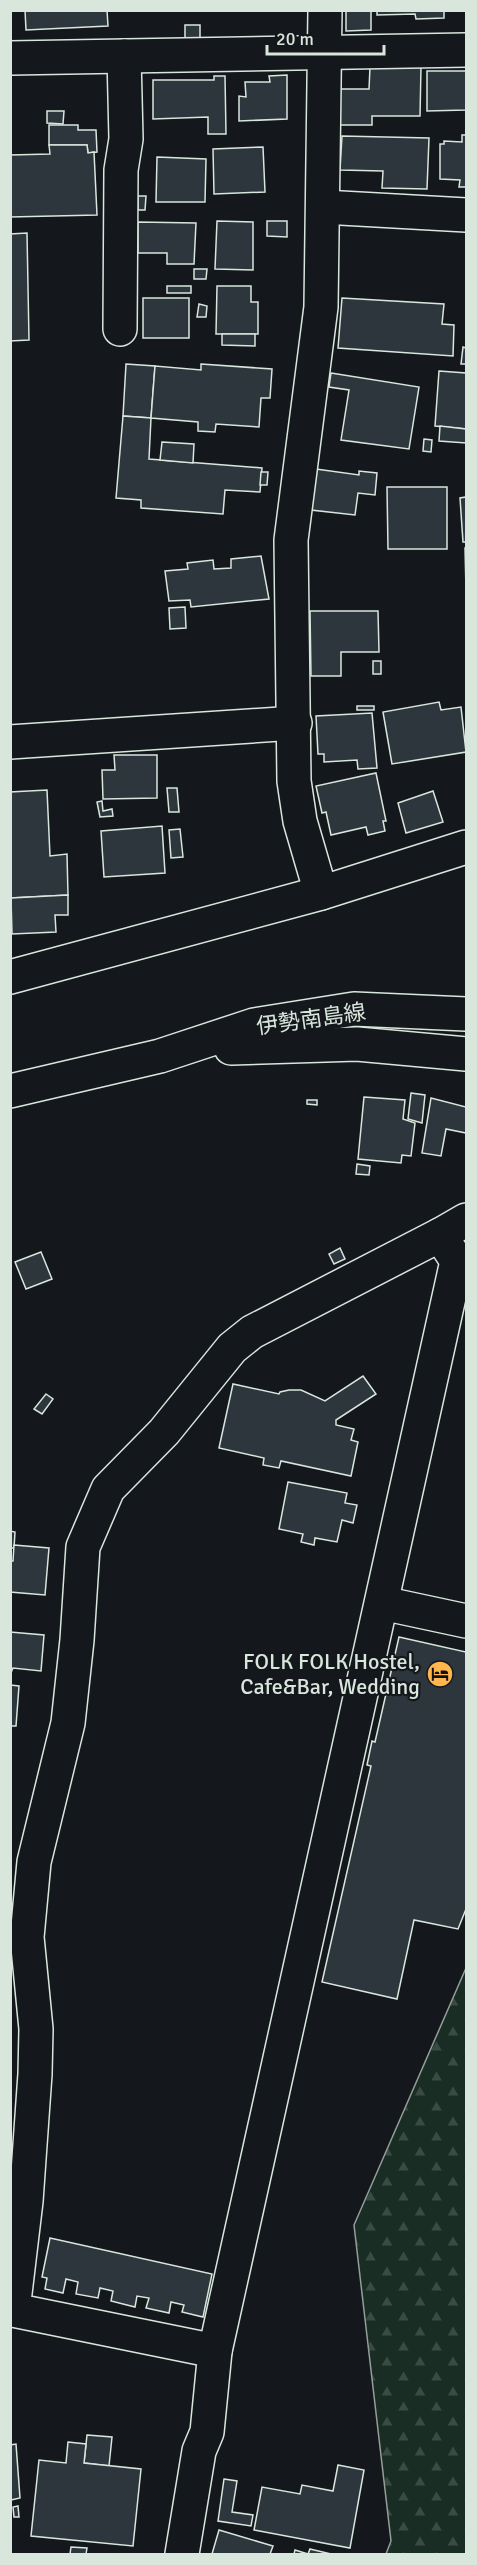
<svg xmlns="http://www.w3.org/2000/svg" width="477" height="2565" viewBox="0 0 477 2565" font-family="Signika,'Noto Sans JP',sans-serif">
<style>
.forest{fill:url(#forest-firs);stroke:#939e99;stroke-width:1.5}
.building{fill:#2c363c;stroke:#d8e6dc;stroke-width:1.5}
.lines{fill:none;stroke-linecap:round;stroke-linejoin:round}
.minor-casing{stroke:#d8e6dc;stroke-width:36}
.primary-casing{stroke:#d8e6dc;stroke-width:36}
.minor{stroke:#14181c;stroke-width:33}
.primary{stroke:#14181c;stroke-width:33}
.labels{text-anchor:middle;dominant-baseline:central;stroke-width:4.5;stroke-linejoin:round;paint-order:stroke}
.street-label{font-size:22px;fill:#d8e6dc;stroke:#14181c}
.poi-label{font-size:22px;fill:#d8e6dc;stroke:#14181c;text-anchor:end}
</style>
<defs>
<pattern id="forest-firs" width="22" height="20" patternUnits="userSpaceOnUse" patternTransform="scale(1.5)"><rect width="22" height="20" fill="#1a2d24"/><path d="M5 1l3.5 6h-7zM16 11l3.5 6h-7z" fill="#3b4b43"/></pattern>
</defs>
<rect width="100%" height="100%" fill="#14181c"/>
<polygon class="forest" points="466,1968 466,2554 386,2554 391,2541 354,2225"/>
<g class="building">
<polygon points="25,10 107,10 108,26 26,30"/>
<polygon points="346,10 371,10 371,30 346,31"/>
<polygon points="377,10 444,10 444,18 416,19 415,14 377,15"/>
<rect x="185" y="25" width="15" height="13"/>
<polygon points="370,67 421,67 420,116 372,116 372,125 340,125 340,89 369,89"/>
<polygon points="427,71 466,71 466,110 427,111"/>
<polygon points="287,75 287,119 239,121 239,96 246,97 245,82 270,82 269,76"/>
<polygon points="214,76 225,76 226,134 208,134 208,117 153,119 153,80 214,80"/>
<polygon points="47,111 64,111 63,124 47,123"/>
<polygon points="49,125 78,125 78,130 96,130 97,152 88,153 87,145 49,145"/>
<polygon points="462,135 466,135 466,187 459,187 460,180 440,179 440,144 444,144 444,141 462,142"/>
<polygon points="342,136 429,138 427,189 382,188 383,171 340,170"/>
<polygon points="49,145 87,145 88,153 94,152 97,215 10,217 10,155 50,154"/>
<polygon points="263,147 265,192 214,194 213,149"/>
<polygon points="157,157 206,159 205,202 156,202"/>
<polygon points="138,196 146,196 145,210 138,210"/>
<polygon points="217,221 253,222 253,270 215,269"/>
<polygon points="267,221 287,221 287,237 267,236"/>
<polygon points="138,222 196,223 194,264 167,264 167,253 138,253"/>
<polygon points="27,233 29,340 10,341 10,234"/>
<polygon points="194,269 207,269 206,279 194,279"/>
<rect x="167" y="286" width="24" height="7"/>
<polygon points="217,286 251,286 251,302 258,302 258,334 216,334"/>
<rect x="143" y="298" width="46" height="40"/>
<polygon points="342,298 444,304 442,324 454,325 453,356 338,348"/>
<polygon points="199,304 207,306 206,317 197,317"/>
<polygon points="222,334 255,334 255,346 222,345"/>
<polygon points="463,347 466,348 466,364 461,364"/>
<polygon points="126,364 155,366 151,418 123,416"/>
<polygon points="201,364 272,369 270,398 261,398 259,427 216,424 215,432 198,431 198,422 151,418 155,366 201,370"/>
<polygon points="439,371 466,373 466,429 435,426"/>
<polygon points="331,373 419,387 409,449 341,440 349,390 329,387"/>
<polygon points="123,416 151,418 149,459 262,468 260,492 225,490 223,514 141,508 141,500 116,498"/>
<polygon points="440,426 466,429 466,443 439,441"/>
<polygon points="424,439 432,440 431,452 423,451"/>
<polygon points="162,442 194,444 193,463 160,460"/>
<polygon points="316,469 359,475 359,471 377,473 375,495 358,493 355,515 311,510"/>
<polygon points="261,472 268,472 267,485 260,485"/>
<polygon points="387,487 447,487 447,549 388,549"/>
<polygon points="466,497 466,542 463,542 460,498"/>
<polygon points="465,548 466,548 466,590"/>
<polygon points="261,556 269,599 191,607 190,600 169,601 165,571 188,569 187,563 213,560 214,569 231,568 231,559"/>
<polygon points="185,607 186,628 170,629 169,608"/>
<polygon points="310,611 378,611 379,652 341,652 341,676 311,676"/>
<rect x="373" y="661" width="8" height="13"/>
<polygon points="439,702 441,710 461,707 466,752 392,764 383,712"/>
<rect x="357" y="706" width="17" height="4"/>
<polygon points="372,713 377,768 358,769 357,760 324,762 324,754 318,754 316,716"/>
<polygon points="114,755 157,755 157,798 103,799 102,770 115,770"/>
<polygon points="376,773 386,821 383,821 385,831 368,835 366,827 331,835 326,812 322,813 316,786"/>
<polygon points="167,788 177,788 179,812 169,812"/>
<polygon points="47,790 50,856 67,854 68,895 10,898 10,792"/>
<polygon points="433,791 443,822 406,833 398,803"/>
<polygon points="102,801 103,811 112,809 113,816 100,817 97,802"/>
<polygon points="162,826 165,873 104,877 101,831"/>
<polygon points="180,829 183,857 171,858 169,830"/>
<polygon points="68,895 68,915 55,915 56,932 12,934 11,898"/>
<polygon points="411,1093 425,1095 422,1123 408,1119"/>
<polygon points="364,1097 405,1100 403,1119 415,1123 411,1156 402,1155 401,1163 358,1159"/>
<polygon points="431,1098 466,1107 466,1133 446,1129 441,1156 422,1153"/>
<polygon points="307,1100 317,1100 317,1105 307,1104"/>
<polygon points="357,1164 370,1166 369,1175 356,1174"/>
<polygon points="340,1248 345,1259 334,1264 329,1254"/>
<polygon points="41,1252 52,1279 26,1289 15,1262"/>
<polygon points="363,1376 376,1394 336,1420 336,1425 354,1429 351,1440 358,1442 351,1476 281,1461 279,1468 263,1465 264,1458 219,1448 233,1384 279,1394 280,1392 289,1390 301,1390 325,1401"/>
<polygon points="46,1394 53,1399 42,1414 34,1409"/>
<polygon points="288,1482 347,1493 345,1503 357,1505 353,1523 342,1520 337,1542 315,1538 314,1545 301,1542 303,1534 279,1529"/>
<polygon points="10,1531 15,1532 14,1548 10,1548"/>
<polygon points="14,1545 49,1548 45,1595 10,1592 10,1561 13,1561"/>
<polygon points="10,1632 44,1635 41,1671 13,1668 10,1675"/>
<polygon points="399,1637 466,1652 466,1909 458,1929 414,1920 397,1999 322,1982 371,1766 367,1765 372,1741 375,1742"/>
<polygon points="10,1685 19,1686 16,1726 10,1726"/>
<polygon points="50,2238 212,2274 203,2317 182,2312 184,2305 171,2302 169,2313 146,2308 149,2298 137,2296 135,2307 111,2301 113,2291 100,2288 98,2298 76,2294 78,2282 66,2279 63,2293 45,2289 47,2278 42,2277"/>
<polygon points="87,2435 112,2437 109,2466 84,2463"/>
<polygon points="68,2442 86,2444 84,2463 141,2469 133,2546 31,2536 39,2460 66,2463"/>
<polygon points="16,2444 20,2498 11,2500 10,2445"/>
<polygon points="338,2465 364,2470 350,2548 254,2530 262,2487 300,2494 302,2485 333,2491"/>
<polygon points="224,2479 237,2481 232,2512 253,2515 251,2526 218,2521"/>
<polygon points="18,2506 19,2517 14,2517 13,2507"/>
<polygon points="219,2530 273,2546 270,2554 212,2554"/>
<polygon points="71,2547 87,2548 86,2554 70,2554"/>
<polygon points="310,2549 331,2554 294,2554 295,2550 308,2554"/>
</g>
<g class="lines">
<defs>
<g id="minor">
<polyline points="10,58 466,50"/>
<polyline points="323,207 466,215"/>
<polyline points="120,329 121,170 126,139 124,56"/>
<polyline points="10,742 295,723"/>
<polyline points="321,893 300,821 294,781 291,540 321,307 325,10"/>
<polyline points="10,977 321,893 466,847"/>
<polyline points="382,1603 466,1621"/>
<polyline points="215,2351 13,2310 26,2201 35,2074 36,2029 27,1937 34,1862 68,1723 77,1640 83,1547 108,1489 164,1432 232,1348 252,1332 440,1235"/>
<polyline points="182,2554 199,2451 207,2432 215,2351 457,1261 440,1235 466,1220"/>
</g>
<g id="primary">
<polyline points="231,1048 357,1044 466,1054"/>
<polyline points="10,1091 160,1056 254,1025 354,1009 466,1014"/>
</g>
</defs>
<use href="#minor" class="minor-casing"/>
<use href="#primary" class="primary-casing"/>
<use href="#minor" class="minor"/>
<use href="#primary" class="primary"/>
</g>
<defs>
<symbol id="hotel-disc" viewBox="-11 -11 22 22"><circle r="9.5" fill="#ffb74d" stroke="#14181c"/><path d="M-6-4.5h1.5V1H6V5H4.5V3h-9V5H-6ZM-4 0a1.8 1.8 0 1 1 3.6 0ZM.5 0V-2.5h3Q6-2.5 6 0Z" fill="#111"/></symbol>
</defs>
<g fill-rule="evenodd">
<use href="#hotel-disc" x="425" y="1659" width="30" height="30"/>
</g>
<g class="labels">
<g class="street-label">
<text transform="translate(311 1019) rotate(-8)">伊勢南島線</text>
</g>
<g class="poi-label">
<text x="420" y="1661">FOLK FOLK Hostel,<tspan x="420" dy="25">Cafe&amp;Bar, Wedding</tspan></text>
</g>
</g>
<rect width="477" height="2565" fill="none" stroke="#d8e6dc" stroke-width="24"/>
<path d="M267 45v9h117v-9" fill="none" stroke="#d8e6dc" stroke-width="3"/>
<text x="276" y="45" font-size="18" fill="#d8e6dc" stroke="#14181c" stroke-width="4.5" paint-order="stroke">20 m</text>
</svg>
